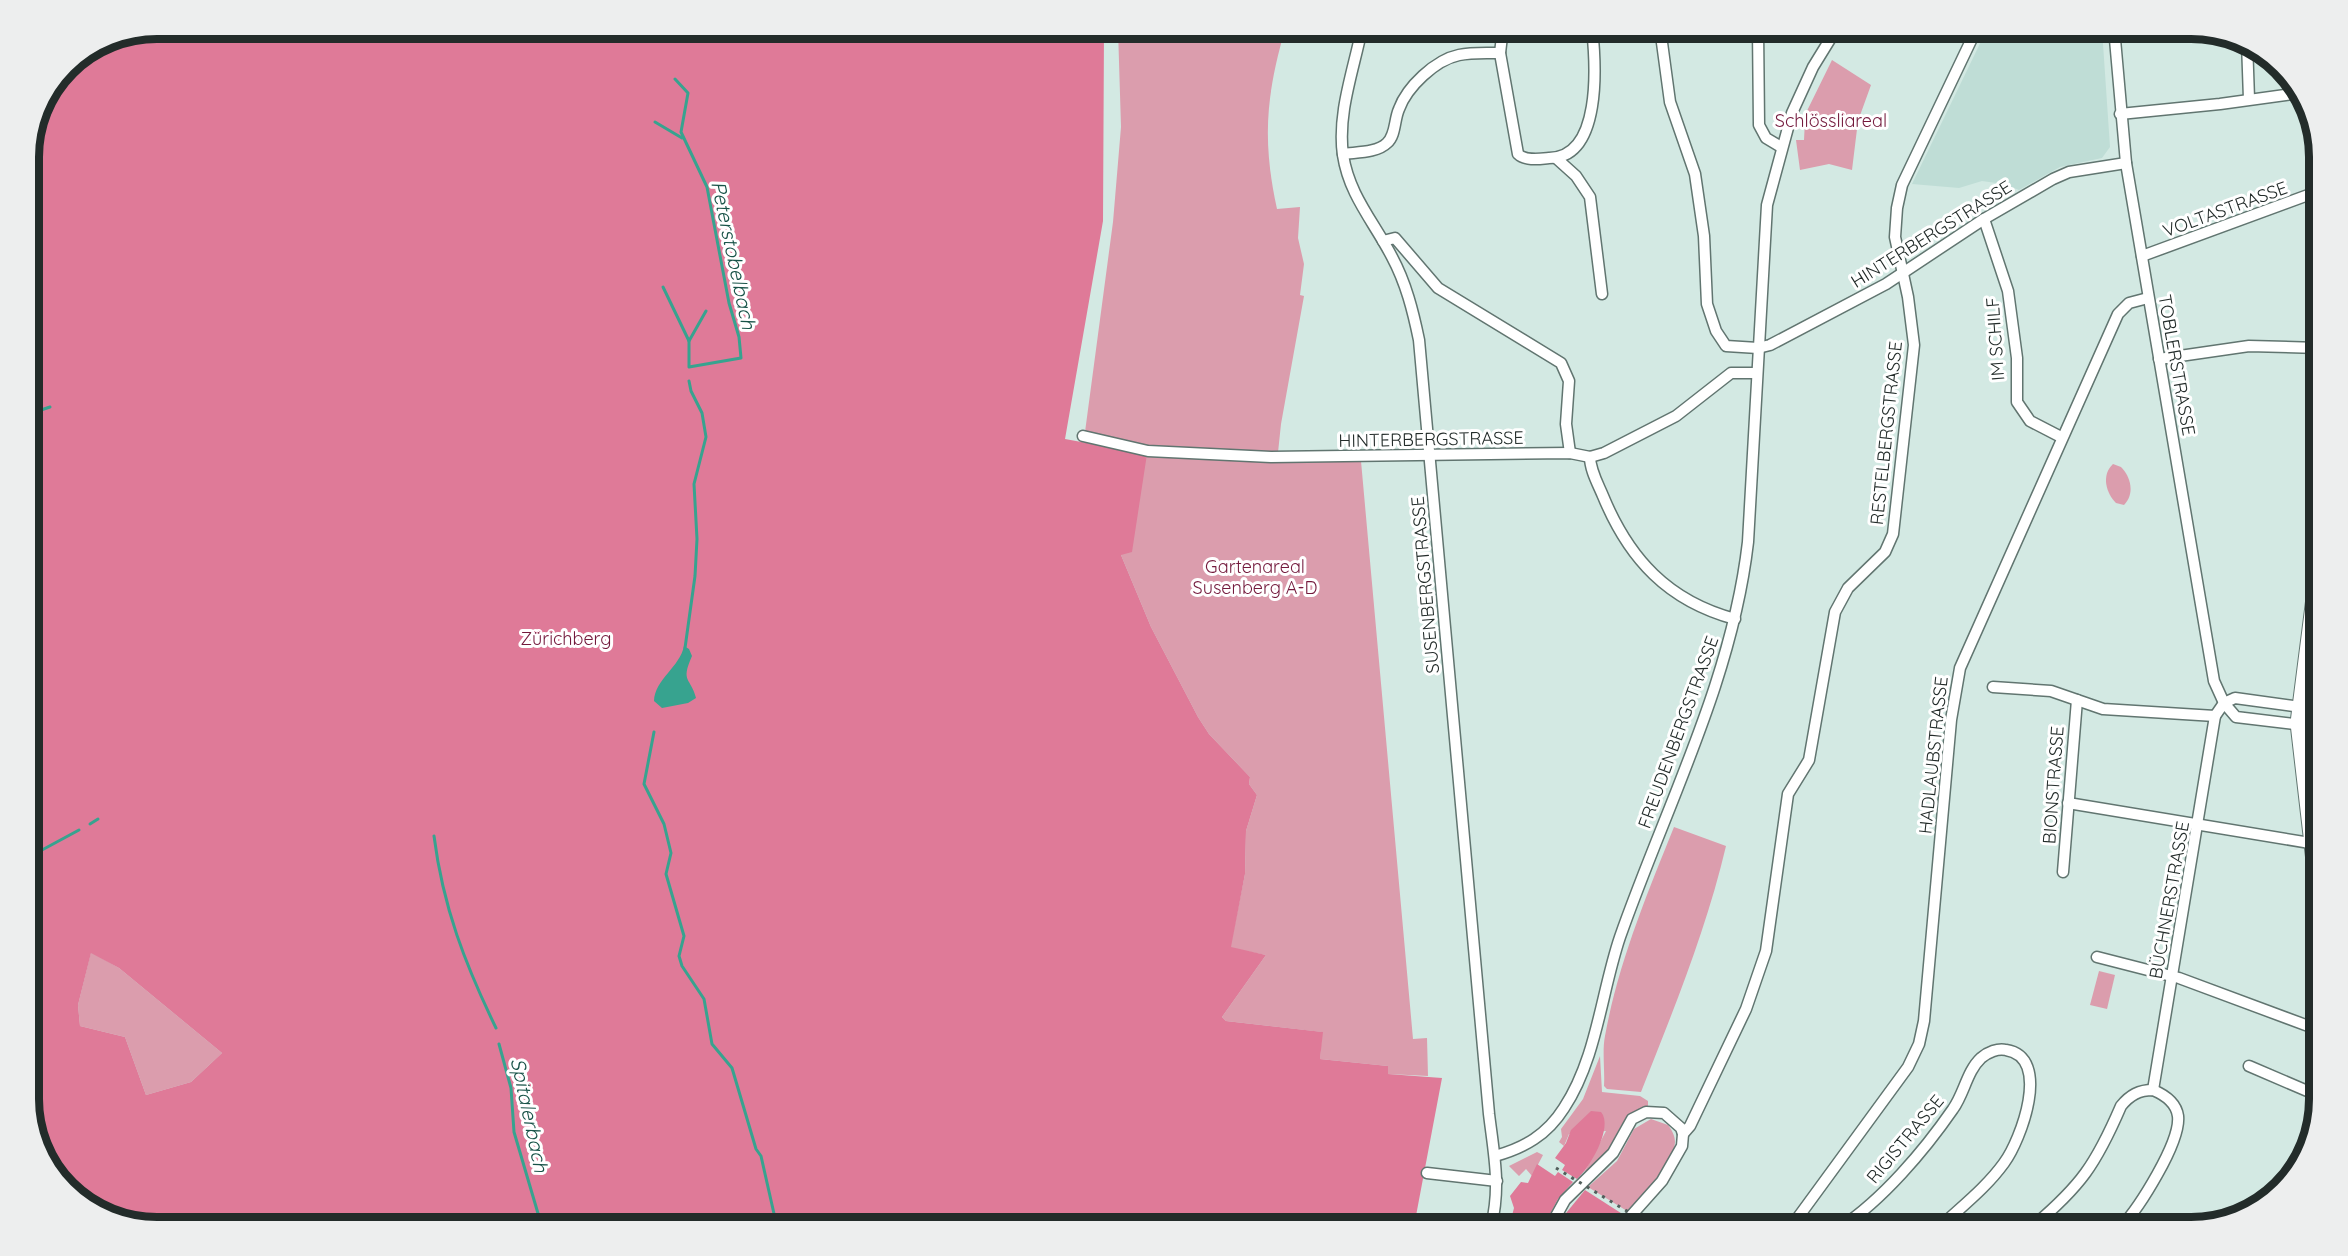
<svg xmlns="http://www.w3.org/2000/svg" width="2348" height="1256" viewBox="0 0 2348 1256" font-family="Quicksand,sans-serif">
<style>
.built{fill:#bfddd6}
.green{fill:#db9dad}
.forest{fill:#df7a98;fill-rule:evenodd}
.water{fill:#37a38f}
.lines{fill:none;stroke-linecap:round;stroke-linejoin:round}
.stream{stroke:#37a38f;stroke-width:3}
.street-casing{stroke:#617570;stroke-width:13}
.secondary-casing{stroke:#617570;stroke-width:17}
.street{stroke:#fff;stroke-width:10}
.secondary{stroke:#fff;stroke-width:15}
.rail{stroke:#525f5c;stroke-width:3;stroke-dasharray:3 6;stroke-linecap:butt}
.labels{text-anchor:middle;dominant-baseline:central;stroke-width:6;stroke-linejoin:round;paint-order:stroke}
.park-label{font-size:18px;fill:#73193c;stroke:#fff}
.street-label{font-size:18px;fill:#232c2a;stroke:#fff}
.water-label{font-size:20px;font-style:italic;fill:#175247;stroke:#fff}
.rim{fill:none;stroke:#232c2a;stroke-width:8}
</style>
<rect width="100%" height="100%" fill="#d3e9e3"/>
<polygon class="built" points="1987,29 2102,29 2110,147 2102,158 2060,167 2019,190 2003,184 1982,181 1959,188 1912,184"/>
<g class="green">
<path d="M1118 29H1285C1266 96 1262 140 1277 209L1300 207 1298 238 1304 264 1300 295 1304 296 1281 424 1277 462 1361 461 1413 1039 1427 1038 1428 1076 1388 1074V1066L1320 1059 1322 1032 1226 1021 1222 1017 1266 955 1230 948 1245 874 1246 831 1257 795 1249 784 1250 777 1209 734 1198 717 1151 627 1121 555 1147 449 1085 432 1113 222 1121 127Z"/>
<polygon points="1832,60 1871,85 1858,121 1852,170 1829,164 1800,170 1796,140 1804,140 1805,120 1803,119"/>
<path d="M2113 464 2121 467C2131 477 2135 494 2124 505L2116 503C2106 493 2101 475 2113 464Z"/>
<path d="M1674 827 1726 846C1706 931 1673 1011 1641 1092L1607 1089 1604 1086C1605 1070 1602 1051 1605 1036 1618 964 1647 894 1674 827Z"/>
<polygon points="91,952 119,968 222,1053 191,1082 146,1095 125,1037 80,1026 78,1005"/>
<polygon points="2099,971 2115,975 2107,1009 2090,1005"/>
<path d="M1600 1056 1602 1092 1640 1096 1648 1101V1106C1623 1112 1620 1130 1608 1150 1602 1159 1593 1166 1584 1173L1606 1131 1569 1134 1564 1146 1559 1142 1562 1137 1561 1129 1583 1099Z"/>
<path d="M1651 1119 1668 1125C1672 1130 1675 1136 1675 1142 1675 1161 1640 1198 1627 1211L1588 1187 1617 1161 1634 1129Z"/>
<polygon points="1537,1152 1543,1155 1532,1176 1526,1169 1519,1176 1509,1166"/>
</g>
<g class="forest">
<path d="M157 28 1104 29 1103 221 1065 439 1147 454 1132 552 1121 555 1151 627 1198 717 1209 734 1250 777 1249 784 1257 795 1246 831 1245 874 1231 947 1266 955 1222 1017 1226 1021 1323 1032 1320 1059 1388 1066V1074L1442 1078 1415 1221 1429 1223 1427 1227H157L100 1214 50 1171 29 1108V149L38 107 66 66 108 38ZM91 953 119 968 222 1053 191 1082 146 1095 125 1037 80 1026 78 1005Z"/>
<path d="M1591 1111 1601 1112C1614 1127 1589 1169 1577 1179L1562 1170 1565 1165 1555 1158 1566 1143 1571 1130Z"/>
<polygon points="1537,1164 1555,1176 1558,1172 1573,1182 1558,1199 1543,1227 1509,1227 1514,1208 1510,1196 1521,1182 1528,1183"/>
<polygon points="1585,1190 1624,1215 1611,1227 1584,1227 1562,1218"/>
</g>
<path class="water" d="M684 646 689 649 692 656C680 683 691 677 696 698L688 703 662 708 654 701C655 679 680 667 684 646Z"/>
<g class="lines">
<g class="stream">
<polyline points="675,79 688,93 681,132 707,187 729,303 739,337 741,358 689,367 689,341 706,311"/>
<polyline points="655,122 682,138"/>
<polyline points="663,287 689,341"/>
<polyline points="29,414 50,407"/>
<polyline points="685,648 695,576 697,539 694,484 706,437 702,413 691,391 689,381"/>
<polyline points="654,732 644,784 664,824 671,853 666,874 684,936 679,956 682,966 704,999 712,1044 732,1068 756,1149 761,1156 777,1227"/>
<polyline points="90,824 98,819"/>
<path d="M434 836C443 907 465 964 496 1028"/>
<polyline points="29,857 79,830"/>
<polyline points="499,1044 511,1088 514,1132 542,1227"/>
</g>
<defs>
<g id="street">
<path d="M1362 28C1354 69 1337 113 1343 155 1349 195 1374 222 1392 257 1406 283 1413 311 1419 340L1489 1114C1494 1155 1501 1186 1491 1227"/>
<path d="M1503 28 1500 53 1518 154C1525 161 1539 159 1549 158 1602 158 1596 65 1592 28"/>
<polyline points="1660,28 1670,102 1695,174 1704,236 1707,304 1716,331 1726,346 1758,348 1770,345 1886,284 1984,219 2053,179 2069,172 2126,163"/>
<polyline points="1758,28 1759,125 1766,138 1781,147"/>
<polyline points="2114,28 2126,163 2214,681 2224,703 2236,717 2319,727"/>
<polyline points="2247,42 2249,99"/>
<polyline points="2120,114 2220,104 2300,93"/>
<path d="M1343 154C1356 152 1377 153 1387 143 1396 135 1394 120 1399 109 1407 87 1435 60 1459 55 1472 52 1487 53 1500 53"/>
<polyline points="1556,158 1576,176 1590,197 1602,294"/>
<polyline points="1984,219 2008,291 2017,358 2017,402 2030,421 2061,437"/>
<polyline points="1383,241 1395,238 1438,288 1561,363 1569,381 1566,424 1570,453"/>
<polyline points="2142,256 2319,191"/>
<polyline points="2159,359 2249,346 2319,348"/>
<polyline points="1083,436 1148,451 1271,457 1570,453 1590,457 1604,453 1676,416 1731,373 1756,373"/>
<path d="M1590 457C1590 470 1598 484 1603 496 1629 559 1668 601 1735 619"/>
<polyline points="1993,687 2051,691 2103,709 2215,716 2224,703 2235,698 2301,707"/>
<polyline points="2068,803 2316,844"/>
<polyline points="2063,872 2077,700"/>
<polyline points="2097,957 2179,978 2319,1030"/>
<polyline points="2249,1066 2319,1096"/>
<polyline points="2153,1090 2215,716"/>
<polyline points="1683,1134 1690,1126 1746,1009 1766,951 1788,794 1809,760 1835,612 1848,588 1885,552 1893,534 1914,345 1908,297 1895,237 1897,208 1902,185 1977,28"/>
<path d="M1495 1156C1524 1148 1547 1135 1564 1108 1597 1058 1601 993 1620 937 1666 806 1732 681 1748 542L1767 205 1792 113 1813 67 1837 28"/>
<polyline points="1427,1173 1497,1181"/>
<polyline points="1550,1227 1565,1200 1613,1153 1632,1119 1646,1112 1664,1113 1681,1128 1683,1134 1682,1146 1662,1181 1621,1227"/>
<polyline points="1791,1227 1908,1067 1919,1044 1924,1021 1951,720 1960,668 2118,314 2129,303 2148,298"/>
<path d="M1841 1227C1882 1200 1924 1151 1953 1109 1964 1094 1967 1071 1981 1058 1988 1052 1998 1048 2006 1050 2052 1057 2021 1140 2004 1163 1986 1188 1961 1207 1940 1227"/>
<path d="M2032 1227C2081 1186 2096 1164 2121 1106 2130 1095 2139 1090 2153 1090 2165 1095 2176 1102 2178 1116 2181 1142 2139 1208 2121 1227"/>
</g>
<polyline id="secondary" points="2319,559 2298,723 2319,904"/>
</defs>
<use href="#street" class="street-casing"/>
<use href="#secondary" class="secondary-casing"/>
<use href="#street" class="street"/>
<use href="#secondary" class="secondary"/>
<polyline class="rail" points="1556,1168 1653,1227"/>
</g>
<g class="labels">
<g class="park-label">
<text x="1831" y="120">Schlössliareal</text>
<text x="1255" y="566">Gartenareal<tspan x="1255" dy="21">Susenberg A-D</tspan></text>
<text x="566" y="638">Zürichberg</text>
</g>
<g class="street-label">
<text transform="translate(2225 209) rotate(-20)">VOLTASTRASSE</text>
<text transform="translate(1931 234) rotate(-32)">HINTERBERGSTRASSE</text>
<text transform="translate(1995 339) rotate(-94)">IM SCHILF</text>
<text transform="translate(2177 365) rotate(80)">TOBLERSTRASSE</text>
<text transform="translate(1886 433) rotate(-84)">RESTELBERGSTRASSE</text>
<text transform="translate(1431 439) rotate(-1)">HINTERBERGSTRASSE</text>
<text transform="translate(1425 585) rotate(-95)">SUSENBERGSTRASSE</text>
<text transform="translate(1678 732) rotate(-70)">FREUDENBERGSTRASSE</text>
<text transform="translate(1933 755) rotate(-84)">HADLAUBSTRASSE</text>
<text transform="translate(2053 785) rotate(-86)">BIONSTRASSE</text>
<text transform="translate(2169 900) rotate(-80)">BÜCHNERSTRASSE</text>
<text transform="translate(1905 1139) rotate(-50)">RIGISTRASSE</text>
</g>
<g class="water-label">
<text transform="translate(734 255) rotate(78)">Peterstobelbach</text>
<text transform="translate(530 1115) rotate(78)">Spitalerbach</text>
</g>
</g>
<path d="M0 0H2348V1256H0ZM157 39H2191A118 118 0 0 1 2309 157V1099A118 118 0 0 1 2191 1217H157A118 118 0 0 1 39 1099V157A118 118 0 0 1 157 39Z" fill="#edeeee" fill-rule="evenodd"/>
<path class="rim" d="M157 39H2191A118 118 0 0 1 2309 157V1099A118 118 0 0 1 2191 1217H157A118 118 0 0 1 39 1099V157A118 118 0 0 1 157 39Z"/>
</svg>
